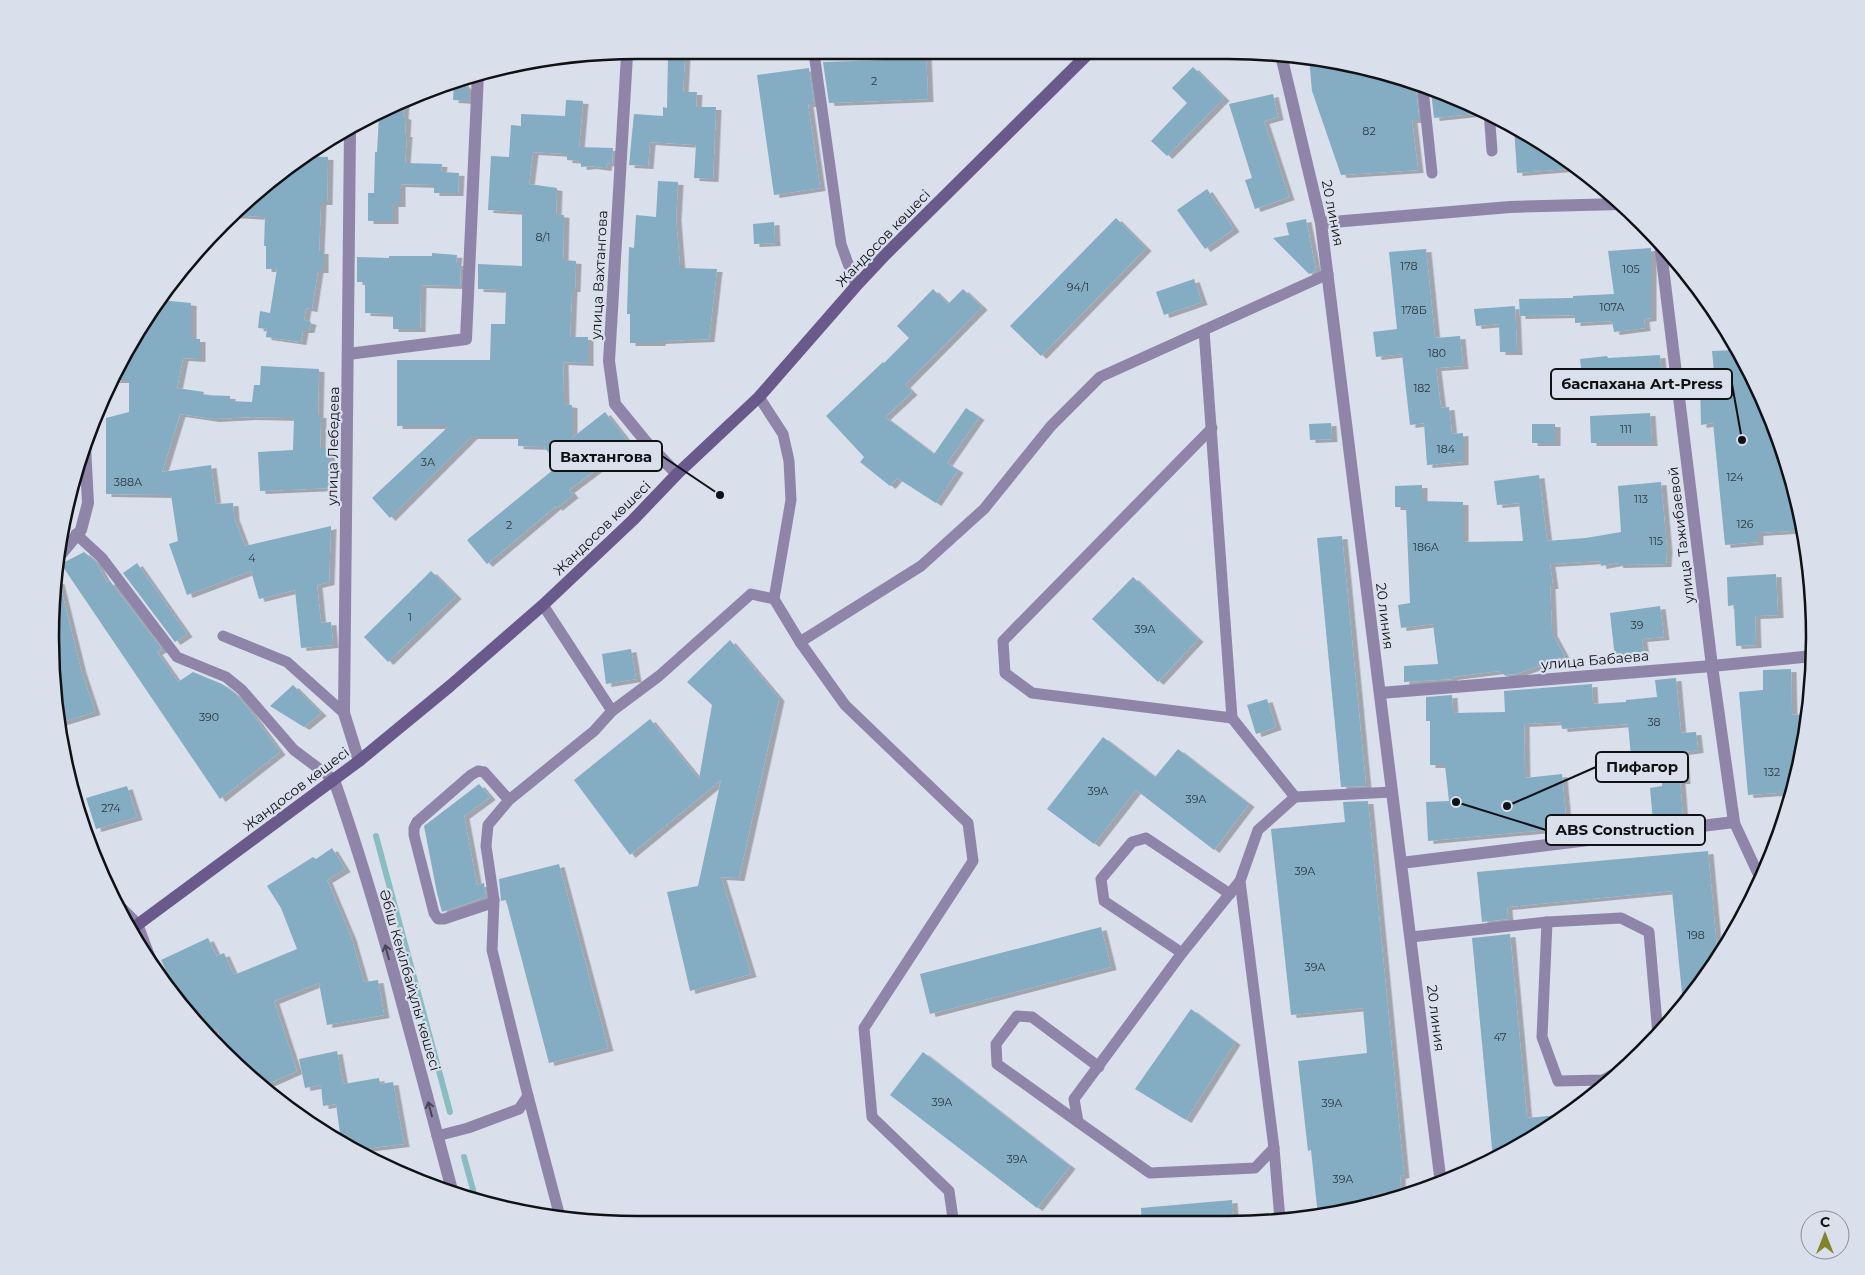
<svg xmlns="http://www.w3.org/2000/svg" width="1865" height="1275" viewBox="0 0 1865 1275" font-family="Montserrat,sans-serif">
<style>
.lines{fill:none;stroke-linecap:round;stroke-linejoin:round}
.stream{stroke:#89bdc2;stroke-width:6}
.building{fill:#84acc3;filter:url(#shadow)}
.service{stroke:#8f85a8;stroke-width:11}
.minor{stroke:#8f85a8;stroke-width:12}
.tertiary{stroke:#8f85a8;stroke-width:12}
.secondary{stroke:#695a8b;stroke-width:12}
.oneway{stroke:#494557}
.labels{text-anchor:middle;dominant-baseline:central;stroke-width:4.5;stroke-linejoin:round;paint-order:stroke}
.number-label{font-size:11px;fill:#2c3840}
.street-label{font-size:14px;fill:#0f1115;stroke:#dadfec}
.rim{fill:none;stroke:#0f1115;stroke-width:2.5}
.leader{fill:none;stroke:#0f1115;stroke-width:2}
.callout-dot{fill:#0f1115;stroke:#dadfec;stroke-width:2}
.callout{fill:#dadfec;stroke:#0f1115;stroke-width:2}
.callout-label{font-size:15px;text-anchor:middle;font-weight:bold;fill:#0f1115}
</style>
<defs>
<filter id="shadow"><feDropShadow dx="5.5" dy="3" stdDeviation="0" flood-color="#0004"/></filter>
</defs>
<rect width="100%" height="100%" fill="#dadfec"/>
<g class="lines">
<g class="stream">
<polyline points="376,836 450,1112"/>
<polyline points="464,1157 475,1197"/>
</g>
</g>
<g class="building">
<polygon points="926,52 928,99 829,103 823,62 886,60 885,53"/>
<polygon points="668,54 685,54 683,92 697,92 696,107 716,107 713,179 694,178 696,145 650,142 648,166 629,165 634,114 663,116 663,107 667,108"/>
<polygon points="1309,58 1342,61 1416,86 1419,120 1412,120 1418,170 1341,175 1312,91"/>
<polygon points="1193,67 1224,98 1167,156 1151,141 1187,103 1172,88"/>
<polygon points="809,68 814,104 808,104 820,188 774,195 757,75"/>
<polygon points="459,79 469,90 469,101 453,100 454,80"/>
<polygon points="1431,91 1482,109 1482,113 1434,118"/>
<polygon points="1273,94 1278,117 1264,121 1289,197 1255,209 1245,180 1252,178 1229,104"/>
<polygon points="566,100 583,101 579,147 613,148 612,164 607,163 606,168 591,166 581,167 581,161 567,160 567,154 533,152 529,184 557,188 556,214 564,215 563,260 576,261 575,289 572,289 570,337 588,337 588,363 563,362 564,404 572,405 572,438 605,412 630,444 569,490 573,495 557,508 556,506 487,564 467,540 559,465 544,447 518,446 518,436 472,436 390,518 372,498 449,426 397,426 397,360 490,360 491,324 505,324 506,290 478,289 478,264 522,266 522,212 488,210 491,156 509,157 511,125 521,126 521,114 565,116"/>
<polygon points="404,103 403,116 406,117 405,134 407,134 405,163 442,164 441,172 459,173 458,193 434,193 434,185 400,184 400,204 393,204 393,221 368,221 368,193 374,193 375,152 377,152 379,116"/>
<polygon points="1514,126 1554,149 1578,168 1517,173"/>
<polygon points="302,156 328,157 327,202 321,202 319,251 323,251 323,270 318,270 312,309 306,308 304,320 311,322 309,330 303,330 301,342 266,337 267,329 258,328 260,311 270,313 277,269 266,269 266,246 264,246 265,217 230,215"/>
<polygon points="658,181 678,182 676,218 680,268 717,269 709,339 660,341 660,343 630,343 630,314 627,314 629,247 634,248 636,215 656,217"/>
<polygon points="1207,189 1234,229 1205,249 1177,210"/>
<polygon points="1116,218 1146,248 1041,356 1010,326"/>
<polygon points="1306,219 1316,271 1309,274 1273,238 1289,235 1286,223"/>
<polygon points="774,222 775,243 754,244 753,224"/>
<polygon points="1651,248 1651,318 1644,319 1645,328 1614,332 1612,321 1575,323 1575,315 1520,316 1519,299 1573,298 1573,296 1614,294 1608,251"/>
<polygon points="1426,249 1435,338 1460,336 1463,366 1436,368 1441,408 1449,407 1452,434 1463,433 1463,462 1427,465 1424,423 1410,425 1402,354 1376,357 1373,332 1397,329 1389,252"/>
<polygon points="432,253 457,255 456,263 461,263 460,286 421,285 420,329 393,329 393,314 365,313 365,282 357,282 357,257 389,258 389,256 432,256"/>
<polygon points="1194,279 1202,302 1164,315 1156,292"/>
<polygon points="933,289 948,304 963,289 982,307 905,385 912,392 885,417 934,454 966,408 979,417 947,463 958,470 936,503 897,478 890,486 860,462 864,457 826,416 883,362 884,363 909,338 897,326"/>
<polygon points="160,300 191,303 191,339 200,339 200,359 183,358 177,388 204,392 203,395 230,396 230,401 252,402 254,385 260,385 261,366 319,369 318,415 321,415 320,448 329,448 331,488 260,491 258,452 293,450 294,418 251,417 214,419 180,414 162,472 211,465 216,504 233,503 234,517 245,546 331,526 329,582 317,585 321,623 331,622 333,645 301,648 295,590 259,599 251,571 187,595 169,544 178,541 171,495 106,494 106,418 129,412 129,380 114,380"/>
<polygon points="1515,306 1517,352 1500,352 1499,324 1476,326 1474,309"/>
<polygon points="1737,350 1770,412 1804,523 1804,530 1758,533 1758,542 1725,545 1713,423 1701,425 1700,383 1715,382 1712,351"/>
<polygon points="1660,355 1662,377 1583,387 1580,359 1607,356 1608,358"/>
<polygon points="1650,413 1652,443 1591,443 1590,416"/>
<polygon points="1331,423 1332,439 1310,440 1309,424"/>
<rect x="1532" y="424" width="23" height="19"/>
<polygon points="1539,475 1547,541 1586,538 1621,532 1618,486 1661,482 1667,549 1666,564 1618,565 1617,563 1601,566 1600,561 1550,564 1553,586 1550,586 1552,633 1565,657 1516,674 1504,675 1503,673 1500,673 1499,671 1452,677 1452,679 1404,682 1404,666 1438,664 1433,624 1401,628 1398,605 1410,603 1406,507 1395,507 1395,486 1422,485 1422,501 1463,502 1463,542 1523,541 1519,503 1497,505 1494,481"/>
<polygon points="1342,536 1366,786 1341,787 1317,538"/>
<polygon points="84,552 96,562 107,583 110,581 162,649 157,652 178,682 193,672 222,684 237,695 247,707 280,752 220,799 61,564"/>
<polygon points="137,563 187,634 175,642 123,573"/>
<polygon points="431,571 456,596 388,662 364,637"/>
<polygon points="1776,574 1778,615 1755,616 1756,645 1736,646 1734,605 1728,606 1727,577"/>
<polygon points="1133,577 1198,639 1158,682 1092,619"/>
<polygon points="59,581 81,670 95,712 59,723 51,599 54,582"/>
<polygon points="1660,606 1664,637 1642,639 1644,654 1615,658 1610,613"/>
<polygon points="730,640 779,698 739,878 721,877 751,974 690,991 667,892 698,886 721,780 630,855 574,780 650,719 699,779 712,705 687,682"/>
<polygon points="631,649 636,679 606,684 602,654"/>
<polygon points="1791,669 1792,715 1807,714 1804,752 1792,792 1748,795 1739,692 1763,690 1763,670"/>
<polygon points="1676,678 1681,733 1696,732 1698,750 1683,752 1685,781 1680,781 1683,818 1653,821 1650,788 1662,786 1661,753 1631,756 1628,724 1562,729 1561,722 1524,724 1525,778 1562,774 1567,828 1428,841 1426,802 1449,801 1445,765 1430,765 1430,721 1426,721 1426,697 1452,695 1453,713 1505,712 1504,691 1592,684 1593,704 1626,702 1626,700 1657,697 1655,680"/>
<polygon points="293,685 321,713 304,727 270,706"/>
<polygon points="1267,699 1276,727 1256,734 1247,705"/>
<polygon points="1103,737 1155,777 1178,749 1249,804 1214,850 1136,790 1094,844 1047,809"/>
<polygon points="479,784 490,797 464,816 477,885 484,883 486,897 442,912 437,893 424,826"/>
<polygon points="127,786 137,817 96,829 86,798"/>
<polygon points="1368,801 1404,1175 1400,1176 1401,1192 1374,1193 1376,1204 1342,1214 1318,1216 1311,1150 1308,1151 1298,1061 1367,1053 1363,1008 1291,1015 1271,829 1345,822 1343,802"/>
<polygon points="332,848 345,869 327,880 351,937 364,982 378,980 384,1015 327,1025 319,983 274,1001 297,1071 261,1087 225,1055 217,1028 207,1033 177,994 161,960 208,938 217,956 224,953 234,975 297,949 281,908 267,886 313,857 316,859"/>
<polygon points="1708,851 1718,960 1683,1004 1672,891 1507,907 1508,919 1482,922 1477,872"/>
<polygon points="559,864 608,1048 549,1063 506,900 501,901 499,879"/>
<polygon points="1101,927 1111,967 930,1014 920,974"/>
<polygon points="1510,934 1527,1118 1569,1114 1554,1126 1493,1159 1472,938"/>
<polygon points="1191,1009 1235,1042 1186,1120 1135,1089"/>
<polygon points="337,1051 343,1084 379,1078 380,1084 393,1082 404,1144 355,1150 341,1141 336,1104 323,1106 321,1085 305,1088 299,1059"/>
<polygon points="923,1052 1070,1166 1037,1208 890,1095"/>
<polygon points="1232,1200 1234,1224 1142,1225 1141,1208"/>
</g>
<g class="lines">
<g class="service">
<polyline points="814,53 841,244 856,286"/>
<polyline points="1423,89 1432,173"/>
<polyline points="1489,111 1492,151"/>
<polyline points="1204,330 1232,718"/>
<polyline points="759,397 783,434 789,461 791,500 774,599"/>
<polyline points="1212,428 1003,641 1005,673 1032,693 1232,718 1295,797 1258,830 1240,881 1274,1148 1255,1168 1150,1173 1078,1122 1074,1099 1182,953 1240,881"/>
<polyline points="76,534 102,558 177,657 226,677 242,690 294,750 334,780"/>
<polyline points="223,636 287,662 344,713"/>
<polyline points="800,642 921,566 984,509 1051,426 1100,377 1328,274"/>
<polyline points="612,711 659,676 751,594 774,599 800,642 845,705 968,823 973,861 864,1028 872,1117 949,1191 954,1225"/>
<polyline points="1295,797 1392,792"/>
<polyline points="509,800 484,772 478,771 471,775 417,822 414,828 414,835 434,913 438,919 444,919 489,904 494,900 486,846 488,825 509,800 594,731 612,711 543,605"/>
<polyline points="1734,822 1761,880"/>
<polyline points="1547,922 1542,1037 1558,1081 1603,1080 1623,1069"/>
<polyline points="138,925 151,960"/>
<polyline points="1411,937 1547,922 1621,918 1649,932 1658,1035"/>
<polyline points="1182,953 1104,901 1101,879 1132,842 1146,838 1230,894"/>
<polyline points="528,1096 560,1217"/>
<polyline points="1078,1122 997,1064 996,1044 1017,1016 1032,1017 1099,1067"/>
<polyline points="437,1136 468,1128 519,1109 528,1096 492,950 494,900"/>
<polyline points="1274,1148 1280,1220"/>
</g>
<g class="minor">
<polyline points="627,55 609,361 615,404 647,443 677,474"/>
<polyline points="1281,55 1321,223 1441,1184"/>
<polyline points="350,130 344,713 359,761"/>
<polyline points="1321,223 1510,207 1621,204"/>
<polyline points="348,354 466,339 478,74"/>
<polyline points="57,555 62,553 81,530 88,503 85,446"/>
<polyline points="1380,693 1712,666 1813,656"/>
<polyline points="1401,863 1734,822 1712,666 1660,243"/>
</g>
<g class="tertiary">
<path d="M334 780C381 914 415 1052 452 1190"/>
<polyline points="115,902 138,925"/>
</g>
<polyline class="secondary" points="129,931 359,761 450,686 543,605 633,520 677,474 759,397 856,286 887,253 1091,51"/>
</g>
<defs><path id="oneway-shaft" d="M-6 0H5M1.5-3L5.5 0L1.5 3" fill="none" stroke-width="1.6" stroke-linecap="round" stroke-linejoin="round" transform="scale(1.25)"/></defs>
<g class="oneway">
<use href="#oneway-shaft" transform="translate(387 952) rotate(-105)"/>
<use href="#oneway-shaft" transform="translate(430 1109) rotate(-105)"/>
</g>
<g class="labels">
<g class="number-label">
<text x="874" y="81">2</text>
<text x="1369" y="131">82</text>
<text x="543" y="237">8/1</text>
<text x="1409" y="266">178</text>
<text x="1631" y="269">105</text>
<text x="1078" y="287">94/1</text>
<text x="1612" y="307">107А</text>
<text x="1414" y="310">178Б</text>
<text x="1437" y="353">180</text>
<text x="1422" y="388">182</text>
<text x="1626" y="429">111</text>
<text x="1446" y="449">184</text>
<text x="428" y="462">3А</text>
<text x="1735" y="477">124</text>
<text x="128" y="482">388А</text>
<text x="1641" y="499">113</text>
<text x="1745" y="524">126</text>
<text x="509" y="525">2</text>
<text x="1656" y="541">115</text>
<text x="1426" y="547">186А</text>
<text x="252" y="558">4</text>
<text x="410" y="617">1</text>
<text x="1637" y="625">39</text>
<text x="1145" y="629">39А</text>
<text x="209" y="717">390</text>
<text x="1654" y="722">38</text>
<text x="1772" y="772">132</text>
<text x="1098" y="791">39А</text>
<text x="1196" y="799">39А</text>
<text x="111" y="808">274</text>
<text x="1305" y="871">39А</text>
<text x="1696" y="935">198</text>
<text x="1315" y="967">39А</text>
<text x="1500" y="1037">47</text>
<text x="942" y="1102">39А</text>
<text x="1332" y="1103">39А</text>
<text x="1017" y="1159">39А</text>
<text x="1343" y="1179">39А</text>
</g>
<g class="street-label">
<text transform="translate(1333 213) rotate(79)">20 линия</text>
<text transform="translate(883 238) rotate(-46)">Жандосов көшесі</text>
<text transform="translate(599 275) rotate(-87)">улица Вахтангова</text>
<text transform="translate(333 446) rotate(-89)">улица Лебедева</text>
<text transform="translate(602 528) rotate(-44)">Жандосов көшесі</text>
<text transform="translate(1681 535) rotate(-97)">улица Тажибаевой</text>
<text transform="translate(1385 616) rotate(83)">20 линия</text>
<text transform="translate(1595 660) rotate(-5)">улица Бабаева</text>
<text transform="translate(296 789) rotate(-37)">Жандосов көшесі</text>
<text transform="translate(410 980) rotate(74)">Әбіш Кекілбайұлы көшесі</text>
<text transform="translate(1436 1018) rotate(83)">20 линия</text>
</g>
</g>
<path d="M0 0H1865V1275H0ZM637 59H1228A578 578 0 0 1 1806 637V638A578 578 0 0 1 1228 1216H637A578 578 0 0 1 59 638V637A578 578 0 0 1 637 59Z" fill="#dadfec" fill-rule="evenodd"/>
<path class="rim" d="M637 59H1228A578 578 0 0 1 1806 637V638A578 578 0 0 1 1228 1216H637A578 578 0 0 1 59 638V637A578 578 0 0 1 637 59Z"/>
<path class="leader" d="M1742 440L1732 384M720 495L662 456M1507 806L1596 767M1456 802L1546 830"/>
<g class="callout-dot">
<circle cx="1742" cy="440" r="5"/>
<circle cx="720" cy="495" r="5"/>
<circle cx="1507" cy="806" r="5"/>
<circle cx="1456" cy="802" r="5"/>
</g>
<g class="callout">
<rect x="1551" y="369" width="181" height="30" rx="5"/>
<rect x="550" y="441" width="112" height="30" rx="5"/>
<rect x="1596" y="752" width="92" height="30" rx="5"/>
<rect x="1546" y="815" width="159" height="30" rx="5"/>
</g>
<g class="callout-label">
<text x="1642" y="389">баспахана Art-Press</text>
<text x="606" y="462">Вахтангова</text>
<text x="1642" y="772">Пифагор</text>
<text x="1625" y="835">ABS Construction</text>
</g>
<g transform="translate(1825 1235)"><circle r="24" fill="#dadfec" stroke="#898d96"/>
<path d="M0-4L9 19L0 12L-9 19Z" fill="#82832c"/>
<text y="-8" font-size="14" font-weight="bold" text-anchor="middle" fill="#0f1115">С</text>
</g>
</svg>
